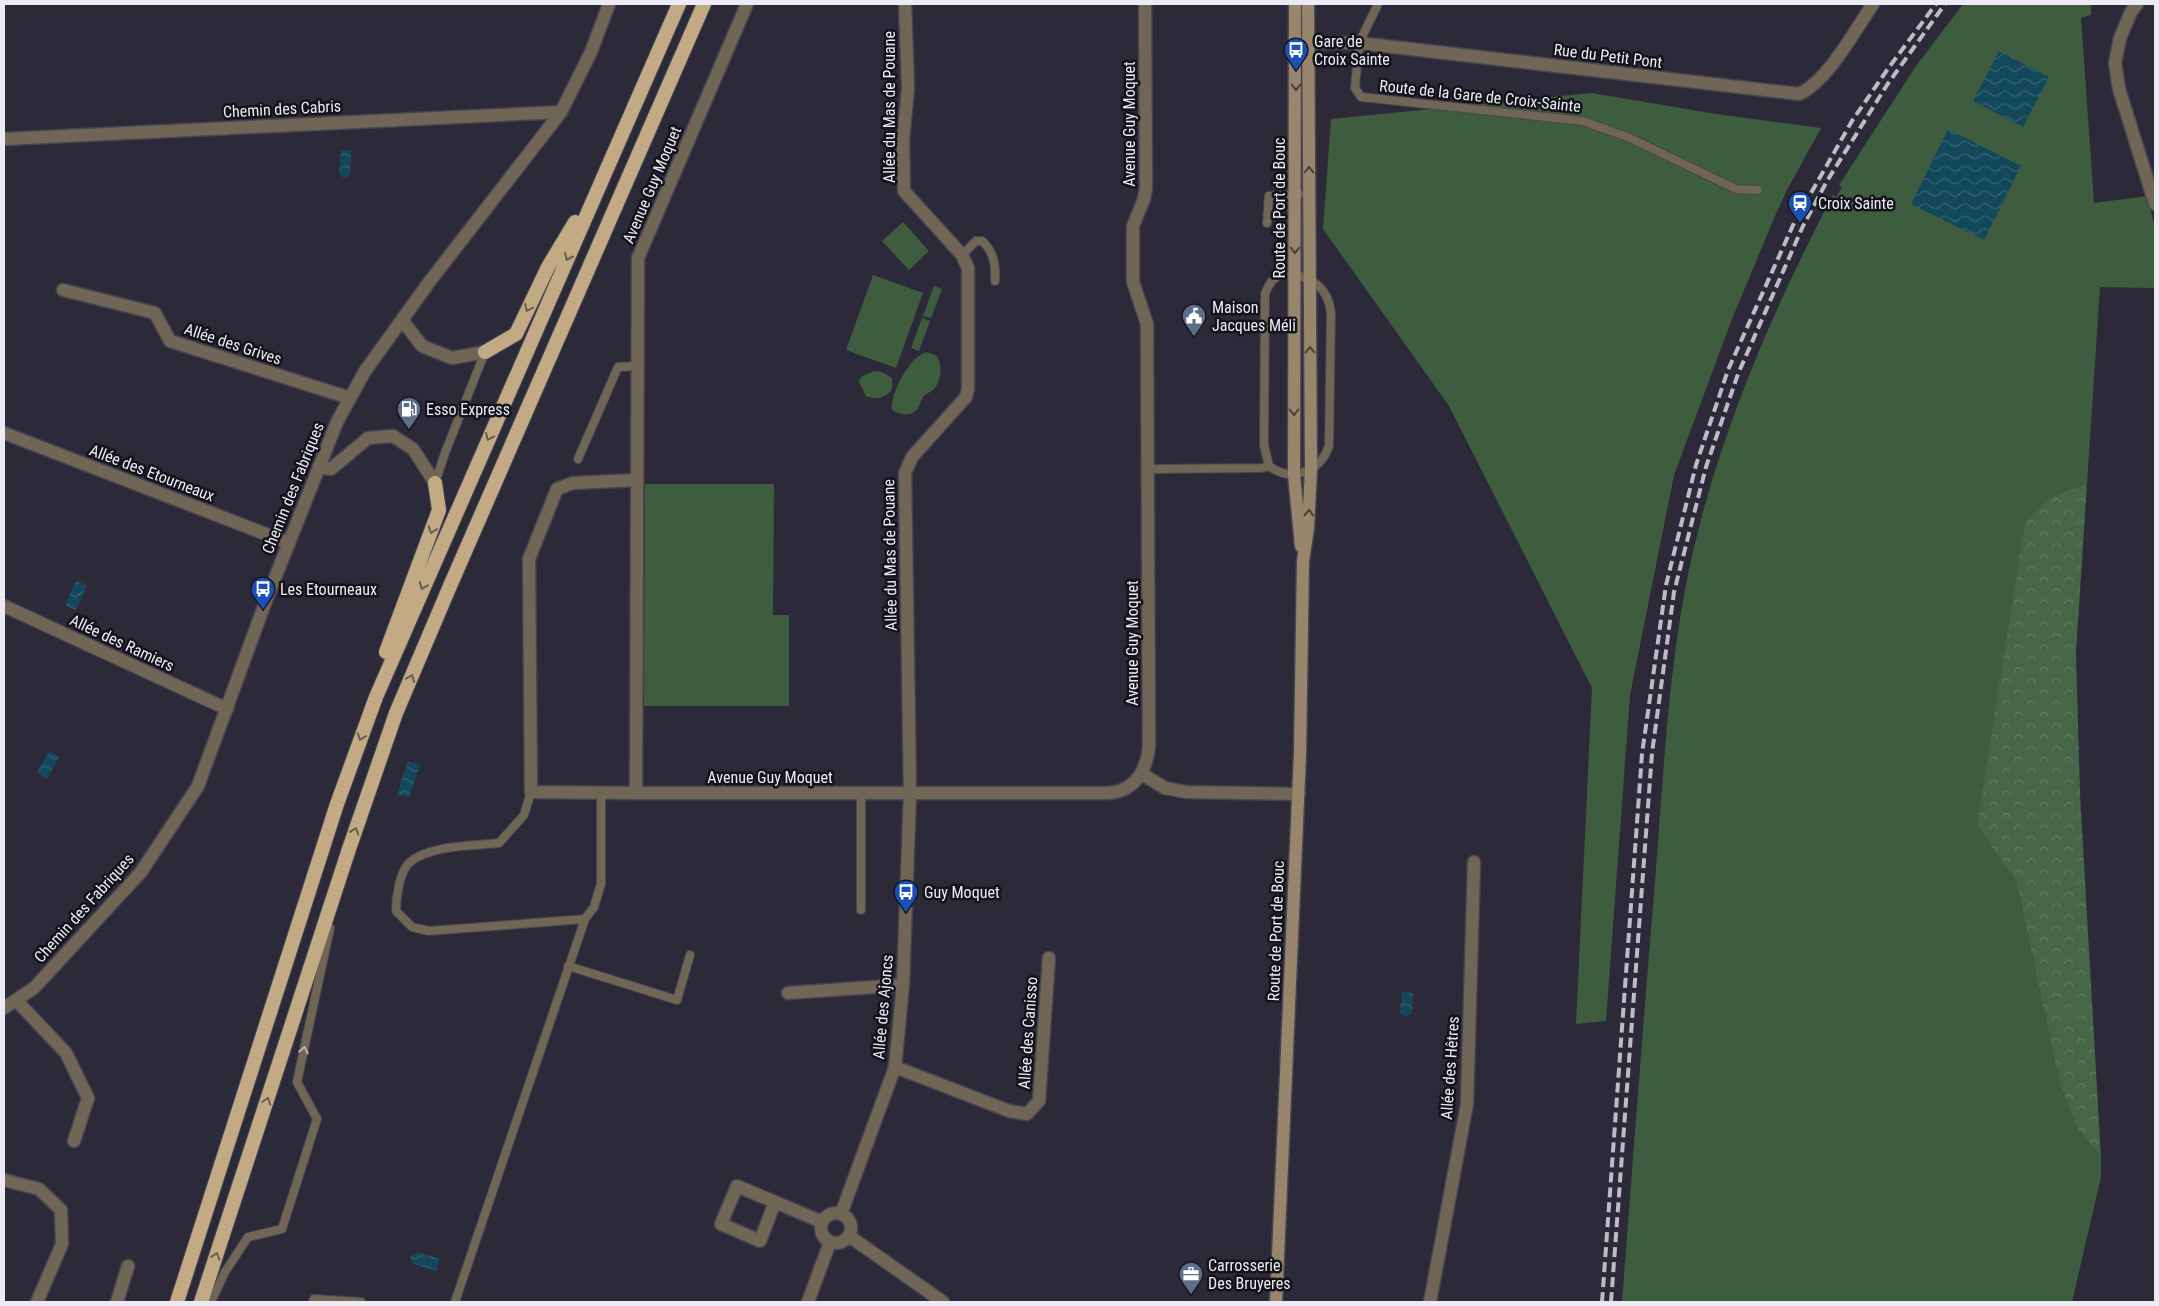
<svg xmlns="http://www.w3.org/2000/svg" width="2159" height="1306" viewBox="0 0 2159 1306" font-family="'Roboto Condensed',sans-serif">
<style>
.green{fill:#3e5d3f}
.forest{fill:url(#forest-crowns)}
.water{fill:url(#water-waves)}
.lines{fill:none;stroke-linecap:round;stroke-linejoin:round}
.service-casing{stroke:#474552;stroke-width:10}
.minor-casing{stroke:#474552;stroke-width:15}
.tertiary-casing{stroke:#474552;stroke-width:15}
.secondary-casing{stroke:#474552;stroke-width:15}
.trunk-casing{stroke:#474552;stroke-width:16}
.service{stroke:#716656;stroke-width:8}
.minor{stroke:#716656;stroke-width:12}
.tertiary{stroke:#716656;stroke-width:12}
.secondary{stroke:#97866c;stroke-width:12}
.trunk{stroke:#c2aa85;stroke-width:14}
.rail{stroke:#bcbbc6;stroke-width:4;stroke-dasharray:10 5;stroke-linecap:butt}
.oneway{stroke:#48413b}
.oneway2{stroke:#6b5e50}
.oneway3{stroke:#bbb6b5}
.labels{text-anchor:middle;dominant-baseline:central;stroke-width:5;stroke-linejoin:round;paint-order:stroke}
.poi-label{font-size:16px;fill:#ecebf5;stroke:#14131a;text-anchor:start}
.street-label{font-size:16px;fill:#ecebf5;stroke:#14131a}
</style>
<defs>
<pattern id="forest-crowns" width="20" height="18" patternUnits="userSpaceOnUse" patternTransform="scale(1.25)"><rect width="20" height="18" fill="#466747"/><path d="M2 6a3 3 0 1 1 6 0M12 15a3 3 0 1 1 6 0" fill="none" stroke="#617d62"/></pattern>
<pattern id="water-waves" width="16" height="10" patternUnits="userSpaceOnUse" patternTransform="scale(1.25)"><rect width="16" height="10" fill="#12485a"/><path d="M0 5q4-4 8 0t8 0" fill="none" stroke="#356372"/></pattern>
</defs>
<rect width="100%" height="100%" fill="#2c2a38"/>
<g class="green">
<path d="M1963 4H2091V15L2081 18 2094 203 2147 196 2155 228V288L2100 287 2087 483 2051 497 1977 826 2016 881 2060 1085 2076 1126 2101 1158V1177L2072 1302H1622C1633 1158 1644 1013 1656 869 1663 776 1668 682 1685 590 1711 452 1768 319 1833 195L1836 197 1842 188 1839 185 1916 66Z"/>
<polygon points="1592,93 1716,114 1821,128 1786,192 1775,216 1732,319 1674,475 1630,695 1606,1021 1576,1024 1592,688 1449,406 1323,229 1331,119"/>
<polygon points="903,222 929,251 909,270 882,241"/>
<polygon points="873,275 923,293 896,368 846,350"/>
<polygon points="934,286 942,289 931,318 923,316"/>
<polygon points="922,318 930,321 919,351 911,348"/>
<path d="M927 352 937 356C942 365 942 380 934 389 931 392 927 393 924 396 921 399 921 403 919 406 914 418 901 415 892 410 890 394 910 355 927 352Z"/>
<path d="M874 371 882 372 892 378V389C885 399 876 400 866 396L859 382 861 377Z"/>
<polygon points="645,484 774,484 773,615 789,615 789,706 644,706"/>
</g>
<polygon class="forest" points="2087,483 2076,653 2080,794 2101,1158 2076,1126 2060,1085 2016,881 1977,826 2025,523 2051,497"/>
<g class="water">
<polygon points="1999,51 2049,77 2023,127 1973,101"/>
<polygon points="1948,129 2021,166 1984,240 1911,204"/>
<polygon points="341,150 351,150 350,174 346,178 342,177 339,174"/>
<polygon points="76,581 87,585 76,610 65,606"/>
<polygon points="49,751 59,757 47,779 37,773"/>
<polygon points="408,761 420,765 409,798 397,794"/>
<polygon points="1402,992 1413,993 1412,1014 1406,1016 1400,1013"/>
<polygon points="417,1252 440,1259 436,1271 413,1264 410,1257"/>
</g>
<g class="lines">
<defs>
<g id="service">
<polyline points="1378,4 1359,43 1355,88 1361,97 1583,121 1630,138 1736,189 1758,190"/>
<polyline points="1267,223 1269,196 1299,194"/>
<path d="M962 255 976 241H982C994 251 996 266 995 281"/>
<path d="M1283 274C1309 274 1328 286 1331 313L1329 446C1320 472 1291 483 1269 466L1264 445 1265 294C1269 284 1273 277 1283 274Z"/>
<polyline points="578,459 618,367 638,366"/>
<polyline points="1148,469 1262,468 1269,466"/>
<polyline points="435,483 445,453 485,352"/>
<path d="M531 792 524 815 499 843C473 846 428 845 409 863 399 873 396 899 396 911L412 927 429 931 585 919 594 907 601 884V792"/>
<polyline points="861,910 861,793"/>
<polyline points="568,966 677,1000 690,955"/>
<polyline points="211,1302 225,1272 248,1237 282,1229 317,1119 297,1082 330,928"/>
<polyline points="313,1302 314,1299 361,1302"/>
<polyline points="455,1302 585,919"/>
</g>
<g id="minor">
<path d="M747 4 638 258 636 793H1107C1134 792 1146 772 1149 747L1147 324 1133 282V226L1144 199 1146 188 1145 4"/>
<polyline points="905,4 908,88 903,140 904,191 962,255 968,268 968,389 966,397 912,457 905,473 910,793"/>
<polyline points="2137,4 2131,12 2120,38 2115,63 2119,89 2155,204"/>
<path d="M1298 43H1359L1799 94C1828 81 1855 30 1873 4"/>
<polyline points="4,139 561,112"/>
<polyline points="63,290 155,313 170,341 350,398"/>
<polyline points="4,433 289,543"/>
<polyline points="4,606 227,709"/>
<polyline points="1142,774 1165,788 1186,792 1299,794"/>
<polyline points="636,793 531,792 529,559 557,489 573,483 637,480"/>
<polyline points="788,993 903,985"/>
<polyline points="16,1000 66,1053 88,1098 74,1141"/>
<polyline points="895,1067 1009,1111 1027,1114 1039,1101 1049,958"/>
<polyline points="4,1180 39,1189 61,1210 62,1244 37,1302"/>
<polyline points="775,1202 737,1186 721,1224 760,1241 775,1202 822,1222"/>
<polyline points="849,1236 943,1302"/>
<polyline points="117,1302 128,1266"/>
<polyline points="1430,1302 1467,1104 1474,862"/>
</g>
<g id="tertiary">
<polyline points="402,320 422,346 452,358 485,352"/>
<polyline points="319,467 331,469 368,438 393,436 413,449 435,483"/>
<polyline points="4,1008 34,988 141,872 198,786 267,598 337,422 365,371 430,281 561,112 591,52 609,4"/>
<circle cx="836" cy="1228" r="15"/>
<polyline points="841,1214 895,1067 903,985 910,793"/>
<polyline points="808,1302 830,1242"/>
</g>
<g id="secondary">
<polyline points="1295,4 1294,475 1301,546"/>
<polyline points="1276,1302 1300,754 1303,561 1308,528 1311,470 1308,4"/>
</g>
<g id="trunk">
<polyline points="485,352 516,334 548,267 575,222"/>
<polyline points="386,652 439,510 435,483"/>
<polyline points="177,1302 337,804 376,697 679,4"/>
<polyline points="201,1302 349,849 396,713 450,586 704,4"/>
</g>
</defs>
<use href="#service" class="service-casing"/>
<use href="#minor" class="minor-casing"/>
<use href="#tertiary" class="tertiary-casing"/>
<use href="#secondary" class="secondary-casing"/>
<use href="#trunk" class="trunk-casing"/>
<use href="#service" class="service"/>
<use href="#minor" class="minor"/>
<use href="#tertiary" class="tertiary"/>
<use href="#secondary" class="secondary"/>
<use href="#trunk" class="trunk"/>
<g class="rail">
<polyline points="1602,1302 1642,754 1666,585 1696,465 1728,370 1794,223 1852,121 1887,70 1936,4"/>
<polyline points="1611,1302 1652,753 1674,592 1706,467 1738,374 1803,226 1827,181 1887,85 1945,4"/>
</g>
</g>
<defs><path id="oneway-chevron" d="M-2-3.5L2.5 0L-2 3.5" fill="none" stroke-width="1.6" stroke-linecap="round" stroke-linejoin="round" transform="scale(1.25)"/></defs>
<g class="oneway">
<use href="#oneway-chevron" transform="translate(1296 87) rotate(90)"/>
<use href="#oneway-chevron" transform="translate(1309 170) rotate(-90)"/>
<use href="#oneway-chevron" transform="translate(1295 250) rotate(90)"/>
<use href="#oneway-chevron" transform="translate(1310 350) rotate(-90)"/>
<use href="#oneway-chevron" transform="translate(1294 412) rotate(90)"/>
<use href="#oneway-chevron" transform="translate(1309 513) rotate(-87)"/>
</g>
<g class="oneway2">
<use href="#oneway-chevron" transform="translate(568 257) rotate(114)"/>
<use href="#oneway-chevron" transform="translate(528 308) rotate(115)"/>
<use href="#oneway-chevron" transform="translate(489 437) rotate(114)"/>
<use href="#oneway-chevron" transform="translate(432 530) rotate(109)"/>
<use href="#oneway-chevron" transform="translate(423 586) rotate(113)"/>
<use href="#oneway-chevron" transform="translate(411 678) rotate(-67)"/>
<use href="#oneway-chevron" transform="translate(361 737) rotate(110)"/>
<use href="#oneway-chevron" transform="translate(355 831) rotate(-71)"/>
<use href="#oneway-chevron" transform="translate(267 1101) rotate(-72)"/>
<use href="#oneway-chevron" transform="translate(216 1256) rotate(-72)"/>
</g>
<use class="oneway3" href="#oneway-chevron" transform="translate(304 1050) rotate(-78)"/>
<defs>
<symbol id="bus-pin" viewBox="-11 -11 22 30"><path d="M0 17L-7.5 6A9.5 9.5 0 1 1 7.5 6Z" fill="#1a4fb4" stroke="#14131a"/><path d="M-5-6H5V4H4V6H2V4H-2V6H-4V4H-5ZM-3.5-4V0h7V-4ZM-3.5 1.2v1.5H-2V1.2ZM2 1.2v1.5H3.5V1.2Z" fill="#fff"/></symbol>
<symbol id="station-pin" viewBox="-11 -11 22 30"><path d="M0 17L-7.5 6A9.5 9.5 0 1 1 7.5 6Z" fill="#1a4fb4" stroke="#14131a"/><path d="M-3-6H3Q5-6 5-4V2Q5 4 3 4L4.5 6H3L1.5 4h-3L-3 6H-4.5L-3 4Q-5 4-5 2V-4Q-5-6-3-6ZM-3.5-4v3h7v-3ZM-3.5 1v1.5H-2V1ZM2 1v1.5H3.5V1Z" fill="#fff"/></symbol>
<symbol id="civic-pin" viewBox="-11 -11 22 30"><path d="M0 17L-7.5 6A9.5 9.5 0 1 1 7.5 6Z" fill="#5c6f8a" stroke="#14131a"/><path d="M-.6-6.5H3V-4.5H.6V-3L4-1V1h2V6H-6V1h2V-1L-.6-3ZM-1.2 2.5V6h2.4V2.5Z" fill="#fff"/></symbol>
<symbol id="fuel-pin" viewBox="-11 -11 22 30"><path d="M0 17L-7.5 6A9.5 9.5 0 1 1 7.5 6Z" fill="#5c6f8a" stroke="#14131a"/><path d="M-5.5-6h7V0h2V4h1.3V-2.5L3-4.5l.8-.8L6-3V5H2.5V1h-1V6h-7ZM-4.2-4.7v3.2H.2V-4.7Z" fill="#fff"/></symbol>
<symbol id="office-pin" viewBox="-11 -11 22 30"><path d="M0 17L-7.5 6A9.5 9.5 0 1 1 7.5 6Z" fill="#5c6f8a" stroke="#14131a"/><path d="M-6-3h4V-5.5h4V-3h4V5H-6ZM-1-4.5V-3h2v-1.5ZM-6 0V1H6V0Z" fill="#fff"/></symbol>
</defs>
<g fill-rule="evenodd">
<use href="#bus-pin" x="1282" y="36" width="28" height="38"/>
<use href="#station-pin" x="1786" y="189" width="28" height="38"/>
<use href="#civic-pin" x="1180" y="302" width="28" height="38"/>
<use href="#fuel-pin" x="395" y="395" width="28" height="38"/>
<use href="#bus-pin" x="249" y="575" width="28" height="38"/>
<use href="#bus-pin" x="892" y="878" width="28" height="38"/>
<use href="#office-pin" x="1177" y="1260" width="28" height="38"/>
</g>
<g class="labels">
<g class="poi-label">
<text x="1314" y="41">Gare de<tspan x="1314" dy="18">Croix Sainte</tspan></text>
<text x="1818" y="203">Croix Sainte</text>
<text x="1212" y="307">Maison<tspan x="1212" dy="18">Jacques Méli</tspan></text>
<text x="426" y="409">Esso Express</text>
<text x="280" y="589">Les Etourneaux</text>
<text x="924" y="892">Guy Moquet</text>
<text x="1208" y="1265">Carrosserie<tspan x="1208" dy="18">Des Bruyeres</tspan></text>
</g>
<g class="street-label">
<text transform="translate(1608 56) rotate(7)">Rue du Petit Pont</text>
<text transform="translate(1480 96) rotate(6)">Route de la Gare de Croix-Sainte</text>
<text transform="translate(889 107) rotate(-90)">Allée du Mas de Pouane</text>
<text transform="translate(282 109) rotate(-3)">Chemin des Cabris</text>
<text transform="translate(1129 124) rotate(-90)">Avenue Guy Moquet</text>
<text transform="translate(652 185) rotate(-67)">Avenue Guy Moquet</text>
<text transform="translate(1279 208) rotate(-90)">Route de Port de Bouc</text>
<text transform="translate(233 344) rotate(18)">Allée des Grives</text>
<text transform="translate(152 473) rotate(21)">Allée des Etourneaux</text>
<text transform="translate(293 488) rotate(-68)">Chemin des Fabriques</text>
<text transform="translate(890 555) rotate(-91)">Allée du Mas de Pouane</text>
<text transform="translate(122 643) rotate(25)">Allée des Ramiers</text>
<text transform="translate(1132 643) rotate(-90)">Avenue Guy Moquet</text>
<text x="770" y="777">Avenue Guy Moquet</text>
<text transform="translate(84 908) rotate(-48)">Chemin des Fabriques</text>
<text transform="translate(1276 931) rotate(-88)">Route de Port de Bouc</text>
<text transform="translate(883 1007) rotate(-85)">Allée des Ajoncs</text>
<text transform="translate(1028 1033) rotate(-86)">Allée des Canisso</text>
<text transform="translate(1450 1068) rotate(-86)">Allée des Hêtres</text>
</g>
</g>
<rect width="2159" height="1306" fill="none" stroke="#ecebf5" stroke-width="10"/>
</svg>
